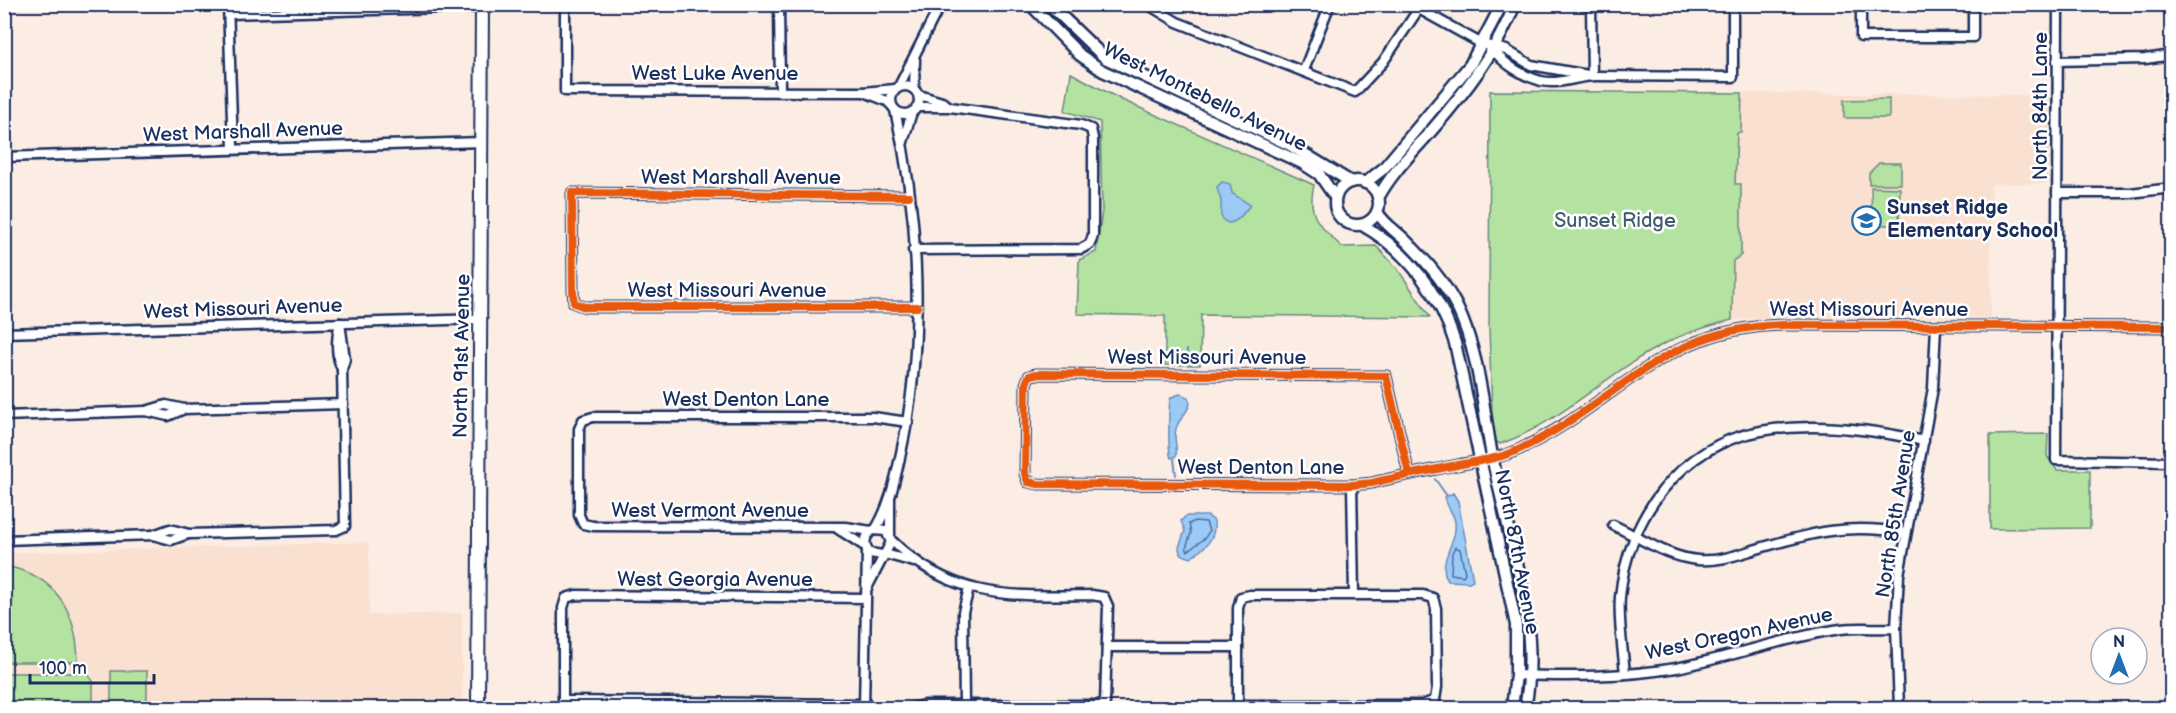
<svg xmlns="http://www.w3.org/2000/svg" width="2176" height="713" viewBox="0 0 2176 713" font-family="'Balsamiq Sans',sans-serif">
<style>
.built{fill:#fae0d1}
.green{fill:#b4e2a0;stroke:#68887f;stroke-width:1.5}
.water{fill:#9bcaf7;stroke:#688cba;stroke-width:1.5}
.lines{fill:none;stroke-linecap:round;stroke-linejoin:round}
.shore{stroke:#4e6d9b;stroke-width:1.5}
.stream{stroke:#688cba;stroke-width:2}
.minor-casing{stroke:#1b2f5e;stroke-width:13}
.tertiary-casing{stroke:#1b2f5e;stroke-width:15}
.secondary-casing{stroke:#1b2f5e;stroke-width:16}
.minor{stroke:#fff;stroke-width:8}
.tertiary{stroke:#fff;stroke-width:10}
.secondary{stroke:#fff;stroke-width:12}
.cycleway-casing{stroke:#fff;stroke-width:11}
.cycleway{stroke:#e8590c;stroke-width:8}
.labels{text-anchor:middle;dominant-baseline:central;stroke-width:5;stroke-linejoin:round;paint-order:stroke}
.street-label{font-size:20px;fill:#1b2f5e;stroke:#fff}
.poi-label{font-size:20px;font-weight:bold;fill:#1b2f5e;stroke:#fff;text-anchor:start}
.park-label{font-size:20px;fill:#415c6e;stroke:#fff}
</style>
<rect width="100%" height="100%" fill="#fcede4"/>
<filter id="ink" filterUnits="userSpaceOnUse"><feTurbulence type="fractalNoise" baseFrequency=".0167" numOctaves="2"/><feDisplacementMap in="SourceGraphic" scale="12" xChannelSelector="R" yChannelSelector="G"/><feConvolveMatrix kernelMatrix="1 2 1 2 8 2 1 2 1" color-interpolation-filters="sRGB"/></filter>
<g filter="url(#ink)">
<g class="built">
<polygon points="1742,93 2050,95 2050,183 1991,184 1991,318 1776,317 1732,320 1733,261 1741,255 1740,184 1735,184 1737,132 1741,131"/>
<polygon points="369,542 369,615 462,613 462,708 5,708 4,553"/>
</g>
<g class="green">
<path d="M1071 73 1122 100 1314 185C1306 217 1321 227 1342 247L1376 246 1397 268 1430 317 1201 315 1200 365H1165V316L1077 314 1079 260 1096 252 1102 211 1100 122 1065 111Z"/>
<path d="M1490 91 1742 93 1741 132 1737 133 1735 184H1741V255L1733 261 1732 320C1710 326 1687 332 1666 343 1608 371 1562 423 1500 444L1493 440 1489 329Z"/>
<polygon points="1889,99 1889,118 1844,118 1844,100"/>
<polygon points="1879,163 1901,163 1901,184 1869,184 1869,173"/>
<polygon points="1871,187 1900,188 1899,225 1872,225"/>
<polygon points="2048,434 2047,456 2057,470 2090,470 2090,528 1990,529 1990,435"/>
<path d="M5 566C57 575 77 613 78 662H5Z"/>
<rect x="111" y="671" width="36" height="37"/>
<polygon points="5,673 87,673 93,681 93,708 5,708"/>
</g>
<g class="water">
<path d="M1222 182 1230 184 1232 193 1250 205C1245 212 1229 234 1221 216 1220 211 1222 206 1221 201 1220 196 1218 193 1217 187Z"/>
<path d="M1180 394 1188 397 1190 404C1187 413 1180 418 1177 426 1172 436 1178 446 1176 456L1171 458C1168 452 1168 402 1171 398 1173 396 1177 395 1180 394Z"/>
<path d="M1453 493 1458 501 1473 580 1469 582 1448 581C1437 563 1454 546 1455 529 1457 515 1447 510 1445 497Z"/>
<path d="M1186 516H1208L1214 521C1216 540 1205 547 1191 558L1180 554 1179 547 1185 531 1181 521Z"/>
</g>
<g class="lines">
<g class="shore">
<polygon points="1195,521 1206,522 1209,531 1205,538 1188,551 1186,548 1191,533 1189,524"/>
<polygon points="1455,547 1460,549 1465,573 1463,576 1451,574 1452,553"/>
</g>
<g class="stream">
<polyline points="1187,350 1187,364"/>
<polyline points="1174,459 1176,475"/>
<polyline points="1435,479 1447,496"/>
</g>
<defs>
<g id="minor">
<polyline points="228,4 233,148"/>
<polyline points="565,4 565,91 864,92 895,89"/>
<polyline points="779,4 780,90"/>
<polyline points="1147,4 1177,22 1355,92 1383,62 1422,4"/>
<polyline points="1591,4 1592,76"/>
<polyline points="1861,4 1861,37 1973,37 1973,4"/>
<polyline points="2058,4 2056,460 2172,462"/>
<polyline points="1419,9 1482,44 1506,50 1531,65 1588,75"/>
<polyline points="229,14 482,7"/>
<path d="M1493 49C1503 64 1523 76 1541 81 1561 85 1577 76 1596 76 1641 76 1687 77 1733 77V4"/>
<polyline points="2057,61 2145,59 2172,55"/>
<polyline points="1304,70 1330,4"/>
<circle cx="905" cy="100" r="14"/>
<polyline points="899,86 936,13 944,4"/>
<polyline points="914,88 915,60"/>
<polyline points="864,92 887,101 892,106"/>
<polyline points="919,95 942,102 950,107"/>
<polyline points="903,142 912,112"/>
<polyline points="4,157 482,142"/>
<polyline points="2057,193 2130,193 2172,188"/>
<polyline points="909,196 572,193 573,291 574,303 585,307 917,307"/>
<polyline points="913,250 1081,249 1090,244 1093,235 1093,138 1091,129 1081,125 950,107 917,107"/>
<path d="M340 323C336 339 335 354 342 369"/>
<polyline points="4,333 482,319"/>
<polyline points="146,411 166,405 184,409 343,404"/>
<polyline points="4,416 146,411 168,416 184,409"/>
<path d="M1409 474 1386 376 1036 374 1029 376 1026 384 1025 474 1028 482 1038 484 1352 485 1372 483C1400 476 1428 471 1457 465 1478 461 1499 459 1518 450 1619 403 1661 326 1786 325L2172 327"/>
<polyline points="1352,485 1354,594"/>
<path d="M1613 525C1639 537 1669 558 1698 560 1720 562 1739 554 1760 548 1814 532 1849 523 1905 533"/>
<polyline points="838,529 866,547"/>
<path d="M875 530C890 506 895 480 901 453 925 344 920 218 895 110"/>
<polyline points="871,531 846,527 593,526 583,524 579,515 579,429 583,420 593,417 873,417 908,422"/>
<polyline points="153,535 170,529 189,534 336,530 345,526 342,369 345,359 340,323"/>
<polyline points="890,536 890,499"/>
<polyline points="4,540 153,535 171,540 188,534"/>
<path d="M891 540C954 601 1011 596 1092 595L1104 597 1108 606 1105 703 1098 705H924L912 708"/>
<polyline points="885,554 914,562"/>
<path d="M867 588 891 542 886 531 873 530C864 536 863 545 870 553L882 555"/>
<polyline points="1107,647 1238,647"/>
<path d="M1625 674C1623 649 1618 621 1620 597 1627 519 1680 445 1761 431 1814 422 1872 429 1924 441"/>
<path d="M1516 675C1570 677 1623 677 1676 668 1732 657 1785 637 1841 629 1859 627 1878 629 1896 628"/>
<polyline points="563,701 864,704"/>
<polyline points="964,705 963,612 969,588"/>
<polyline points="563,708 563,608 566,598 576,595 865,598"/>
<polyline points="864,708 867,550"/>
<polyline points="1238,708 1238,608 1241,597 1250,595 1423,595 1433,598 1436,608 1437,687 1435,700 1423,705 1238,705"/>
<polyline points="1899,708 1896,628 1899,575 1933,388 1936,326"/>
</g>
<g id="tertiary">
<polyline points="1030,4 1080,55 1103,71 1302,163 1319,174 1335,197"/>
<polyline points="1049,4 1105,58 1290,145 1351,182"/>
<circle cx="1357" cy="203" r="22"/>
<polyline points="1365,183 1383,169 1470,65 1502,4"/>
<path d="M1378 198C1392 172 1413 152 1432 130 1465 92 1497 51 1515 4"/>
<path d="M1377 212C1385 225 1395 230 1406 241 1426 261 1443 280 1456 305 1479 351 1483 407 1492 456 1508 537 1542 625 1525 708"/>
<path d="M1362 225C1407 250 1440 294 1455 343L1516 625V675L1512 708"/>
</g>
<polyline id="secondary" points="478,708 482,4"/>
</defs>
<use href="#minor" class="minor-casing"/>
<use href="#tertiary" class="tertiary-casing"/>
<use href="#secondary" class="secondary-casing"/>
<use href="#minor" class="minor"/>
<use href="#tertiary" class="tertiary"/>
<use href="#secondary" class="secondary"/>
<defs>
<g id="cycleway">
<polyline points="909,196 572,193 573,291 574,303 585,307 917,307"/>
<path d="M1409 474 1386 376 1036 374 1029 376 1026 384 1025 474 1028 482 1038 484 1352 485 1372 483C1400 476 1428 471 1457 465 1478 461 1499 459 1518 450 1619 403 1661 326 1786 325L2172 327"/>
</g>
</defs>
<use href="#cycleway" class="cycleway-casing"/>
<use href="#cycleway" class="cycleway"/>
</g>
</g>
<defs>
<symbol id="school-ring" viewBox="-11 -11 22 22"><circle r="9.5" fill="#fff" stroke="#1f6fb2" stroke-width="1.5"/><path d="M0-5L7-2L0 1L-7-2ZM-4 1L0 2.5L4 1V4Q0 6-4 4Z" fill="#1f6fb2"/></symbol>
</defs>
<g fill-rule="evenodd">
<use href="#school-ring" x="1850" y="204" width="33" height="33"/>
</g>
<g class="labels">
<g class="street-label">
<text x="715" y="74">West Luke Avenue</text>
<text transform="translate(1205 97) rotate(26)">West Montebello Avenue</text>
<text transform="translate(2041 106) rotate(-90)">North 84th Lane</text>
<text transform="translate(243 132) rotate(-2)">West Marshall Avenue</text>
<text x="741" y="178">West Marshall Avenue</text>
<text x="727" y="291">West Missouri Avenue</text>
<text transform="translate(243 309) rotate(-2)">West Missouri Avenue</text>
<text x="1869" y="310">West Missouri Avenue</text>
<text transform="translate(462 356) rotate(-89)">North 91st Avenue</text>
<text x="1207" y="358">West Missouri Avenue</text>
<text x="746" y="400">West Denton Lane</text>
<text x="1261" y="468">West Denton Lane</text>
<text x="710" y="511">West Vermont Avenue</text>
<text transform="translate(1896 514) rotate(-81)">North 85th Avenue</text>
<text transform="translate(1517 552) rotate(79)">North 87th Avenue</text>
<text x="715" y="580">West Georgia Avenue</text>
<text transform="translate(1739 634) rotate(-12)">West Oregon Avenue</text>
</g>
<g class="poi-label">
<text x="1887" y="208">Sunset Ridge<tspan x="1887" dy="23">Elementary School</tspan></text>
</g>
<g class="park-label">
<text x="1615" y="221">Sunset Ridge</text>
</g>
</g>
<rect width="2176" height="713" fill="none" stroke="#fff" stroke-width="24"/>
<rect x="12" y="12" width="2152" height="689" fill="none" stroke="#1b2f5e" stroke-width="2" filter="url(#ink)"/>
<g transform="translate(2119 656)"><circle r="28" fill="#ffffff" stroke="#a4acbf" stroke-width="1.5"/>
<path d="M0-4.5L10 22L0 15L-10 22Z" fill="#1f6fb2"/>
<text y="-9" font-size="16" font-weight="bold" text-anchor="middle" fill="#1b2f5e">N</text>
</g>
<path d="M30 674v9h124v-9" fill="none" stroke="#1b2f5e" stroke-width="3"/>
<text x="39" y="674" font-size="18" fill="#1b2f5e" stroke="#ffffff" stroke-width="4.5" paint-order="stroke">100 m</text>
</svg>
